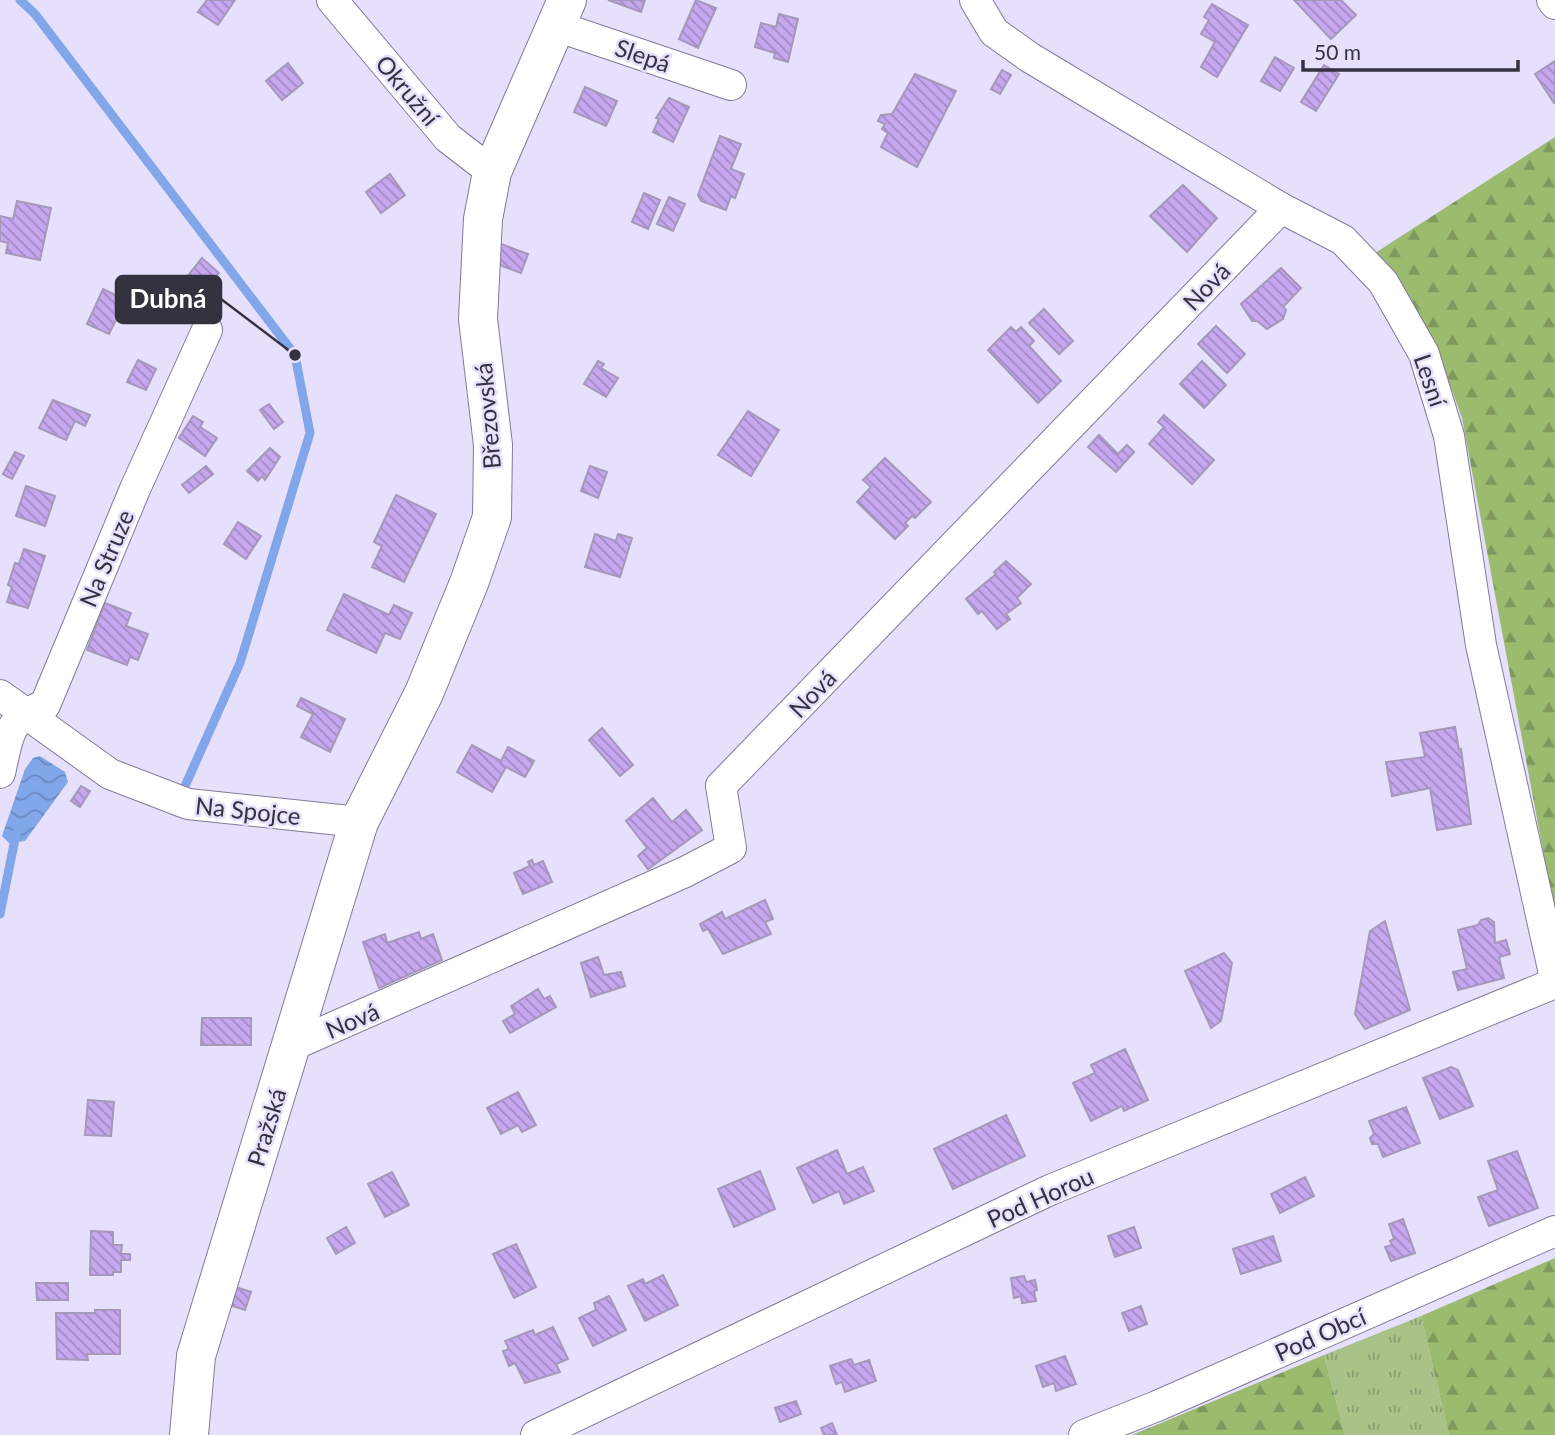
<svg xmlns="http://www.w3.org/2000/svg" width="1555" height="1435" viewBox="0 0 1555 1435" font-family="Lato,sans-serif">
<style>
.grass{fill:url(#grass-tufts)}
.forest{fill:url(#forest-firs)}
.water{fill:url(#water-waves)}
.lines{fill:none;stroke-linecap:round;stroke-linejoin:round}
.stream{stroke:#82a6ea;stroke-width:9}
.building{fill:url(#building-back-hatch);stroke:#a598b8;stroke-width:2}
.street-casing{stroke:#827a99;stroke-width:32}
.secondary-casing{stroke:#827a99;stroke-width:40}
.street{stroke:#fff;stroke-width:30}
.secondary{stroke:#fff;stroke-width:38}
.labels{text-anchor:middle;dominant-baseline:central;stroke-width:5;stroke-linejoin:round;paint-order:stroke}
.street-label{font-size:24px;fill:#35323f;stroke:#e7e0fc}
.leader{fill:none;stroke:#35323f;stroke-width:2.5}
.callout-dot{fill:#35323f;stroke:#e7e0fc;stroke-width:2.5}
.callout{fill:#35323f;stroke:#35323f;stroke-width:2.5}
.callout-label{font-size:26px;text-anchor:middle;font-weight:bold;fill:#fff}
</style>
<defs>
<pattern id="grass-tufts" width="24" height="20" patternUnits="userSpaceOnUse" patternTransform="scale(1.75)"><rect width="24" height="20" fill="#a8c288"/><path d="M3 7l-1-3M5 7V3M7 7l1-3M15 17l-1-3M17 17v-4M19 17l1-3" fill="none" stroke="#8a9e71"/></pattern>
<pattern id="forest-firs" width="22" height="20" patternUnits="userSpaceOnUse" patternTransform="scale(1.75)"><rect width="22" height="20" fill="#9bbb6f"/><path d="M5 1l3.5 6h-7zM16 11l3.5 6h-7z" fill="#7f995d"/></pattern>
<pattern id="water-waves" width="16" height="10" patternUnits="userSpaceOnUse" patternTransform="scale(1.75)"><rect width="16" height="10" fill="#82a6ea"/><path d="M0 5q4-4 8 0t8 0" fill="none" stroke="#6b88bf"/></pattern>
<pattern id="building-back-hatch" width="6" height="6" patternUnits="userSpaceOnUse" patternTransform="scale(1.75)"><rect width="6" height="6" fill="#c6a7f0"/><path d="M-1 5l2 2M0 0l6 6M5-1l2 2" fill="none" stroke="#a289c4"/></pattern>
</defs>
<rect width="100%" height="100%" fill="#e7e0fc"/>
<polygon class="grass" points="1421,1316 1449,1435 1345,1435 1324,1355"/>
<g class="forest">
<polygon points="1555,137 1555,915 1462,418 1433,338 1375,253"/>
<polygon points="1555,1258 1555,1435 1449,1435 1421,1316"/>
<polygon points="1324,1355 1345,1435 1132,1435"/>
</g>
<polygon class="water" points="40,756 65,772 68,782 25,841 9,843 2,836 25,769 33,758"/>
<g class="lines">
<g class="stream">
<polyline points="20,0 35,14 295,355 310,433 240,663 181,795"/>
<polyline points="0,914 16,834"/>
</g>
</g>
<g class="building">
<polygon points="207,0 235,0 218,25 198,12"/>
<polygon points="608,0 645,0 641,12"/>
<polygon points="696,0 716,8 698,48 679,39"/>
<polygon points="1294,0 1341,0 1356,15 1331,39"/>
<polygon points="1212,4 1248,25 1217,77 1201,67 1215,42 1201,34 1209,20 1204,17"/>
<polygon points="779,14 798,19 788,62 774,58 775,53 755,47 761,23 776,27"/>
<polygon points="1275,57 1294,68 1280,91 1261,81"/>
<polygon points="1555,61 1555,102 1554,103 1535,74"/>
<polygon points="288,63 303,83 282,100 266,81"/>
<polygon points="1324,65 1339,74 1316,111 1301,102"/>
<polygon points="1002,70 1011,75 1000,94 991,89"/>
<polygon points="915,74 956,91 917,167 881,147 888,133 882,129 885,124 878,121 881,115 892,114"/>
<polygon points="585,87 617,101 606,126 574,112"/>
<polygon points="669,98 689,107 673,142 653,132 659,119 656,118"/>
<polygon points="720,136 741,144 731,169 744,174 735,198 731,196 726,210 701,201 698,195"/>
<polygon points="390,174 405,195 381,213 366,192"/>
<polygon points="1183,185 1217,218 1187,252 1150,216"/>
<polygon points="644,193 660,200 648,229 632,222"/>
<polygon points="669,197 685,204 673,231 657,224"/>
<polygon points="17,201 51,208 40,260 6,253 8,243 0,241 0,216 13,219"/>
<polygon points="501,244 528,254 521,273 494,263"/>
<polygon points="202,258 219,273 213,280 216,282 202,299 182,283"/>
<polygon points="1281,268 1301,288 1283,307 1286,310 1283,319 1267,329 1257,321 1252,321 1241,304"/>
<polygon points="103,289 126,300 109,334 87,324"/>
<polygon points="1044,309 1073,341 1059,354 1029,323"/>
<polygon points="1216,326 1245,354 1227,373 1198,344"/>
<polygon points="1011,327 1016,332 1021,327 1034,341 1029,346 1061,381 1038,403 988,350"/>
<polygon points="138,360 156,369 146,390 127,382"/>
<polygon points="598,361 604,364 601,368 618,378 606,397 584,384"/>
<polygon points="1202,361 1226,385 1204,408 1180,384"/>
<polygon points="53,400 90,415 85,426 75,421 66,440 39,428"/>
<polygon points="269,404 283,422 274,429 260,410"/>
<polygon points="748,411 779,430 751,476 718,455"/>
<polygon points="1164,415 1214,460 1192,484 1149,444 1164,427 1158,422"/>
<polygon points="193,416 203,422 200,427 217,438 205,456 179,438"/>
<polygon points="1099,435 1118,454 1127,445 1134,452 1116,472 1088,447"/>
<polygon points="270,448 280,457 265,480 262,476 258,481 247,471"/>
<polygon points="15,452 24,456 12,479 3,474"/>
<polygon points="885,458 931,502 915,518 912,516 905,523 908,526 895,539 857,502 871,487 863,480"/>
<polygon points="206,466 213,474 189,493 182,485"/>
<polygon points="590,466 607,472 598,498 581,491"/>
<polygon points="26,486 55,496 45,526 16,516"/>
<polygon points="396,495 436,514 404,582 372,567 382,546 374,542"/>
<polygon points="238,522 261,536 246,559 224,544"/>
<polygon points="595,534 616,541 618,534 632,538 620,577 585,567"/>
<polygon points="24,549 45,556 28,608 7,602 12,587 8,585 15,563 19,564"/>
<polygon points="1006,561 1031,584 1017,598 1021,603 1006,614 1010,619 997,629 982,611 978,614 966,599 996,574 994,572"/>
<polygon points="344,594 389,615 394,605 412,613 400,639 385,633 376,653 327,630"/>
<polygon points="105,603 131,613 126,626 148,634 138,660 130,657 127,665 87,650"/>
<polygon points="301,698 345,719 330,752 301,737 313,714 297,706"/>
<polygon points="1455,727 1459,750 1461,749 1471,824 1437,830 1430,788 1392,796 1386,762 1425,757 1420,733"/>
<polygon points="602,728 633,765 620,776 589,740"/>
<polygon points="472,745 501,761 508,747 534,761 525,777 506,767 492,792 457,772"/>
<polygon points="81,786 90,791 80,807 71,801"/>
<polygon points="653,798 672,822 686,810 702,830 648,869 638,856 647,848 626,821"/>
<polygon points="532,860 534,865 543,861 552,882 523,894 514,873 530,866 528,862"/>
<polygon points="765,900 773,919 765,922 771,934 723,954 708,929 703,931 700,924 722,912 725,919"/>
<polygon points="1488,918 1494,922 1495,943 1506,940 1510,954 1499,957 1504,978 1458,990 1453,972 1467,969 1458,930 1478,925 1481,920"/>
<polygon points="1385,921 1410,1010 1365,1029 1355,1014 1370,931"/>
<polygon points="419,932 421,939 433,934 442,960 379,988 363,942 385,934 387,943"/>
<polygon points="1224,953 1232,963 1221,1021 1211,1028 1185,971"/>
<polygon points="598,957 604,975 621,972 625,986 591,997 581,963"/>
<polygon points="538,989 544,999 550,996 556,1007 510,1033 503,1021 515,1014 511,1006"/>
<polygon points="202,1018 251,1018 251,1045 201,1045"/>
<polygon points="1125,1049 1148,1100 1124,1111 1122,1106 1091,1121 1073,1083 1095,1073 1091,1065"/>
<polygon points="1451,1067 1458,1070 1473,1106 1440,1119 1423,1078"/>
<polygon points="518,1092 536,1125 522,1132 518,1125 501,1134 487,1108"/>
<polygon points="88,1100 114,1102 111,1136 85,1135"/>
<polygon points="1406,1107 1420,1143 1383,1157 1378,1144 1372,1144 1370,1138 1374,1134 1369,1121"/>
<polygon points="1006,1115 1025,1156 953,1189 934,1149"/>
<polygon points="837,1150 847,1174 863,1167 874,1191 844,1204 839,1191 813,1203 797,1168"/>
<polygon points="1517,1151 1538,1208 1489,1226 1478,1197 1498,1190 1488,1161"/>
<polygon points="760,1171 775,1209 734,1227 718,1189"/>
<polygon points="392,1172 409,1205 385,1217 368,1184"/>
<polygon points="1305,1177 1314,1196 1280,1213 1271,1194"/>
<polygon points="1403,1219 1415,1253 1391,1261 1385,1247 1392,1245 1390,1241 1394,1239 1389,1224"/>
<polygon points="346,1227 355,1243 336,1254 327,1238"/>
<polygon points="1134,1227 1141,1248 1115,1257 1108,1236"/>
<polygon points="91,1231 113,1232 113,1245 122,1245 121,1254 130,1254 130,1260 121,1260 121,1272 113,1272 113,1275 90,1275"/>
<polygon points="1273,1236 1281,1261 1241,1274 1233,1249"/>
<polygon points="516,1244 536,1287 514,1298 493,1254"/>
<polygon points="663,1275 678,1305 645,1321 628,1286 643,1279 645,1284"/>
<polygon points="1024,1276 1026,1282 1035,1280 1037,1290 1034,1291 1036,1301 1022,1303 1021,1296 1014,1298 1011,1278"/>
<polygon points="36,1283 68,1283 68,1300 37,1300"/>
<polygon points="229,1285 251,1292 245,1310 224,1303"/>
<polygon points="609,1296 626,1330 593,1346 579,1318 596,1310 594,1303"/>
<polygon points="1141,1306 1147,1324 1129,1331 1122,1313"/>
<polygon points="95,1310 120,1310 120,1354 87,1354 88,1360 57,1359 56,1313 95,1313"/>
<polygon points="553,1327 568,1359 556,1364 560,1372 525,1383 515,1363 509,1366 503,1351 509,1349 505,1341 533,1330 535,1335"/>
<polygon points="1065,1356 1076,1384 1056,1391 1054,1383 1043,1387 1036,1366"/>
<polygon points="851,1359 854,1365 869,1360 876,1381 845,1392 842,1382 836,1384 830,1366"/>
<polygon points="796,1401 801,1414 780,1422 775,1408"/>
<polygon points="832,1423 837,1435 824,1435 821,1428"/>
</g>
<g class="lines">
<defs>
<g id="street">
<polyline points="332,0 448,138 492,172"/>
<polyline points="975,0 994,32 1029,57 1281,208 1343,240 1383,282 1424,354 1449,436 1481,645 1555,978"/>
<polyline points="1552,0 1555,4"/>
<polyline points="556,26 731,85"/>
<polyline points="0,695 110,774 188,804 359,822"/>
<path d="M0 773C9 735 6 720 45 705L135 489 207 330"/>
<polyline points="291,1046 685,872 731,848 721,786 1281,208"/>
<polyline points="536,1435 1050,1190 1555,983"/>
<polyline points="1084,1435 1157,1406 1555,1231"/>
</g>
<polyline id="secondary" points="189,1435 196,1356 359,822 424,693 469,583 492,517 493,445 478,319 483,219 492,172 567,0"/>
</defs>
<use href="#street" class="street-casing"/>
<use href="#secondary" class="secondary-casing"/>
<use href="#street" class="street"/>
<use href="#secondary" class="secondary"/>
</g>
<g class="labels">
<g class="street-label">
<text transform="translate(643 55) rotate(19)">Slepá</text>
<text transform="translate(408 90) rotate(50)">Okružní</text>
<text transform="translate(1206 286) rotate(-46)">Nová</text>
<text transform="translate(1431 380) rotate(71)">Lesní</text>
<text transform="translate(487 416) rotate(-95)">Březovská</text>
<text transform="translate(106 558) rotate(-67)">Na Struze</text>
<text transform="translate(812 693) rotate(-46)">Nová</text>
<text transform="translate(248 810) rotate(6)">Na Spojce</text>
<text transform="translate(352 1020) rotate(-23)">Nová</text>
<text transform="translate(266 1127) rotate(-73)">Pražská</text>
<text transform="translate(1040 1197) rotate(-24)">Pod Horou</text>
<text transform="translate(1320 1334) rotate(-24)">Pod Obcí</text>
</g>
</g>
<path class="leader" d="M295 355L221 299"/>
<circle class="callout-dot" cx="295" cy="355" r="7"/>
<rect class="callout" x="116" y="276" width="105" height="47" rx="7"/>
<g class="callout-label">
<text x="168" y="308">Dubná</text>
</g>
<path d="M1303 60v10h215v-10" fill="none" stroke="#35323f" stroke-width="3.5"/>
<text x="1314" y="60" font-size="21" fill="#35323f" stroke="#e7e0fc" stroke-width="5" paint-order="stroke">50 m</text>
</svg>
